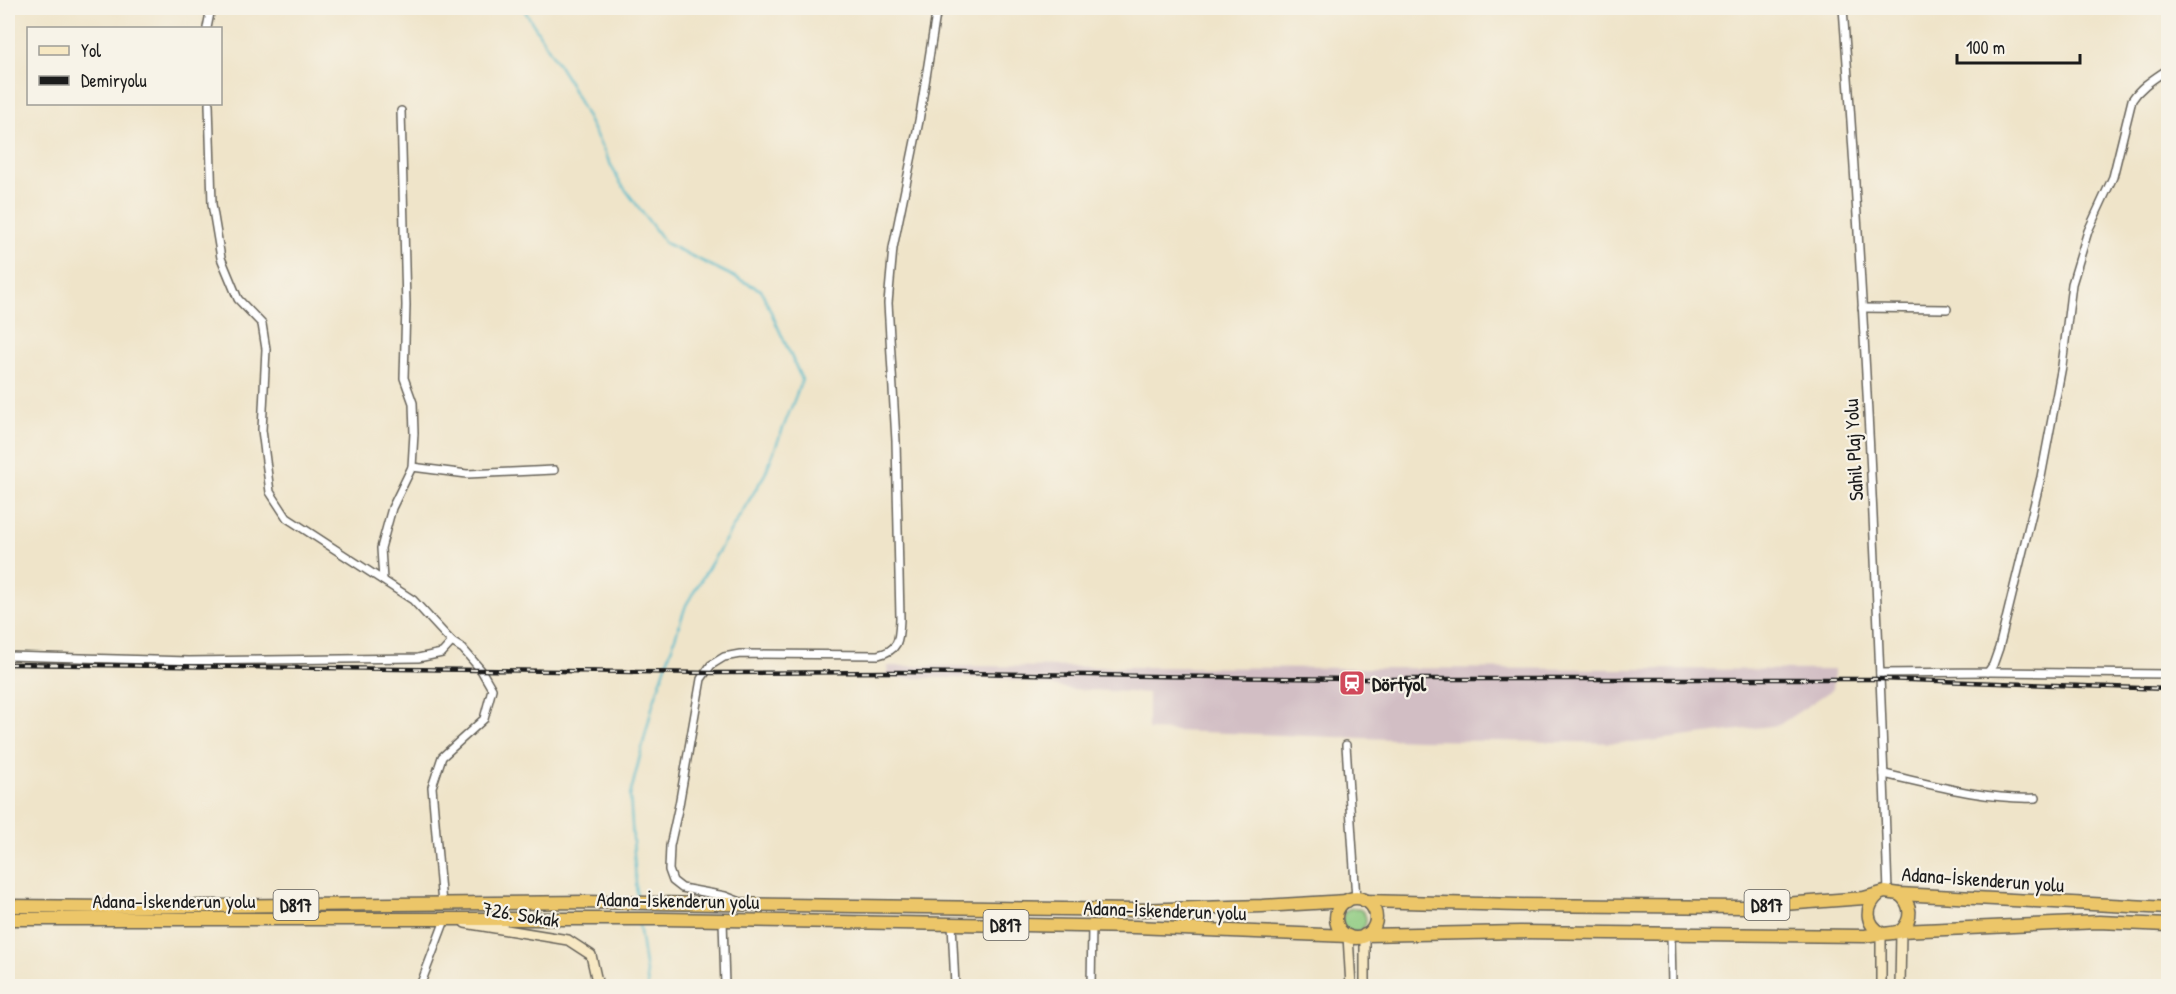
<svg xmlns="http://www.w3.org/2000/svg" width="2176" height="994" viewBox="0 0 2176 994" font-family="'Patrick Hand',sans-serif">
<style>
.industrial{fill:#d2bec4}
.green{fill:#8eca80;stroke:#55734e;stroke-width:1.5}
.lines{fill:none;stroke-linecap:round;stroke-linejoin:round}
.stream{stroke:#4eb8ca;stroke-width:2}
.street-casing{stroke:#666259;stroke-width:10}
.secondary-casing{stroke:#666259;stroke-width:12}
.highway-casing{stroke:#666259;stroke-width:15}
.street{stroke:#fff;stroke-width:7}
.secondary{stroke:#f7e8c3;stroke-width:9}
.highway{stroke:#ecc669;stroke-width:12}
.rail-casing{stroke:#1c1c1c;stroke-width:4.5}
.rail{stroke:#f7f3e8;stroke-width:2;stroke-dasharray:7;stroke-linecap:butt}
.labels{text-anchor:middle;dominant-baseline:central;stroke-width:4.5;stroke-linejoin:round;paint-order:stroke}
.shield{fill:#f7f3e8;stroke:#5e5c59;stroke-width:1.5}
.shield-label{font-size:18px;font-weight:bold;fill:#1c1c1c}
.street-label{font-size:20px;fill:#1c1c1c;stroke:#f7f3e8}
.poi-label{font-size:20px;font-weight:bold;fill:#1c1c1c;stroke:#f7f3e8;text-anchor:start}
</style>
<rect width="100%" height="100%" fill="#f7f3e8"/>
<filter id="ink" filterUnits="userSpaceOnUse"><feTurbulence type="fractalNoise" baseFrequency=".0167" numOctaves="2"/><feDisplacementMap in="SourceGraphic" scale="12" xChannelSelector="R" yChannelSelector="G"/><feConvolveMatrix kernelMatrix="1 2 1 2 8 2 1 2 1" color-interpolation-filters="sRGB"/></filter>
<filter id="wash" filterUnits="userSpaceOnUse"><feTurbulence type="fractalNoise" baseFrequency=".008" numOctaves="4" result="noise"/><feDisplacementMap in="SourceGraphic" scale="24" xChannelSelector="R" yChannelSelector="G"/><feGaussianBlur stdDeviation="1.35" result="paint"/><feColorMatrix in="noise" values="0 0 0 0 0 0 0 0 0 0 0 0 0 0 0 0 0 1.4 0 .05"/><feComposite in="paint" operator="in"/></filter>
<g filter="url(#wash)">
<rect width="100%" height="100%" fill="#efe4c9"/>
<polygon class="industrial" points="888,666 1834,670 1834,674 1833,689 1779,725 1633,743 1418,740 1148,730 1148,693 1071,689 1004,678 887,678"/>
<circle class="green" cx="1354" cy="920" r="12"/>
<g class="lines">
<g class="stream">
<polyline points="523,8 568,80 619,181 665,243 761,290 802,380 765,474 686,605 653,704 630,796 637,897"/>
<polyline points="639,924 648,986"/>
</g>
</g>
</g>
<g filter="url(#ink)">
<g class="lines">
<defs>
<g id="street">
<path d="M1843 8C1865 302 1878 597 1888 892"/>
<polyline points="207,28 211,8"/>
<polyline points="209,104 212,204 221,258 238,299 262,324 266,349 262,430 270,492 287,518 413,600 452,642 463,649 481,670 492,689 484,719 442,757 432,787 442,904"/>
<polyline points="1862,308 1947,309"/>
<polyline points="412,467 467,474 554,470"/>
<polyline points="383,580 381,548 392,508 412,467 414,433 413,403 404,378 406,305 401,111"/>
<polyline points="8,656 189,661 418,658 442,653 452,642"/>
<polyline points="1988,672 2168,674"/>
<path d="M1880 673 1988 672 1993 665 1999 648 2041 477 2062 366 2072 284 2088 231 2113 177 2132 100C2141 86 2155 78 2168 69"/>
<polyline points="1346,745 1356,899"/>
<path d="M1884 774C1933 785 1985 800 2036 798"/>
<path d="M738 901 725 896 682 888 673 881 669 870 670 846 679 805 701 679 711 665 724 657 740 654 878 655C900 650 899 639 900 618L896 441 888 303 893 248 919 121 937 8"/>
<polyline points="723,920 725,986"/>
<polyline points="952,924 955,986"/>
<polyline points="1671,934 1672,986"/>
<polyline points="420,986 445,920"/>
<polyline points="1091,986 1092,927"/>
</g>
<g id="secondary">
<polyline points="465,923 568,940 591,955 598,986"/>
<polyline points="1881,933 1881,986"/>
<polyline points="1365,935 1365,986"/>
<polyline points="1348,936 1351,986"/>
<polyline points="1900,986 1901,931"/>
</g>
<g id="highway">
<path d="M1899 894C1912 904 1913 919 1901 931"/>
<path d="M1878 895C1865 907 1865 923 1881 933"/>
<circle cx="1356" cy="918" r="20"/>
<polyline points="1365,901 1518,905 1743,907 1864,898 1885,892 1899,894 2168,908"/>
<polyline points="8,906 111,907 584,902 1135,910 1262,906 1347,901"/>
<polyline points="8,919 663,919 1135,927 1348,936"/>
<path d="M1365 935 1520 932 1865 936C1877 933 1890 935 1901 931L2099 922 2168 925"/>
</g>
</defs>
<use href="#street" class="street-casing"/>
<use href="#secondary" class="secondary-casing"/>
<use href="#highway" class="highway-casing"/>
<use href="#street" class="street"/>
<use href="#secondary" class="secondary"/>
<use href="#highway" class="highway"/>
<defs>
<polyline id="rail" points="8,664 716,673 899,672 1350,679 1881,679 2168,689"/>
</defs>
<use href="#rail" class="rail-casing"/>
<use href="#rail" class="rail"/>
</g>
</g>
<defs>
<symbol id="station-square" viewBox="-11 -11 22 22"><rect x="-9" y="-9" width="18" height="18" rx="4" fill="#d1495b" stroke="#f7f3e8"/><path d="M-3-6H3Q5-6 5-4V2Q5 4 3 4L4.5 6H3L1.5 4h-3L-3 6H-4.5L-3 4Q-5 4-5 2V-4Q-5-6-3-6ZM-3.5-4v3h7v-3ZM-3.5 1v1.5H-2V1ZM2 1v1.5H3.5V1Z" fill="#fff"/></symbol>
</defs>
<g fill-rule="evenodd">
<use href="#station-square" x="1337" y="668" width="30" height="30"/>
</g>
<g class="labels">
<g class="shield">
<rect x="273.5" y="890" width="45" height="30" rx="4.5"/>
<rect x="1744.5" y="890" width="45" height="30" rx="4.5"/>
<rect x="983.5" y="910" width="45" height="30" rx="4.5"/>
</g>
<g class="shield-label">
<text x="296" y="905">D817</text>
<text x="1767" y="905">D817</text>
<text x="1006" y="925">D817</text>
</g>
<g class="street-label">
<text transform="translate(1853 450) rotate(-93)">Sahil Plaj Yolu</text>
<text transform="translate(1983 879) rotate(4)">Adana-İskenderun yolu</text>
<text x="174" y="900">Adana-İskenderun yolu</text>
<text transform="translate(678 900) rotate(1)">Adana-İskenderun yolu</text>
<text transform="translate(1165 910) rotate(2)">Adana-İskenderun yolu</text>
<text transform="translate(521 914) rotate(9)">726. Sokak</text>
</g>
<g class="poi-label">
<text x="1372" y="683">Dörtyol</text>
</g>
</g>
<rect width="2176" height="994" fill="none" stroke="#f7f3e8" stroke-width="30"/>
<rect x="27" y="27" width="195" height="78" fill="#f7f3e8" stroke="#9f9d96" stroke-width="1.5"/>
<rect x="39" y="46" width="30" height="9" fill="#f7e8c3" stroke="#9f9d96" stroke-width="1.5"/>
<text x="81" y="57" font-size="18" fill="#1c1c1c">Yol</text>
<rect x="39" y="76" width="30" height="9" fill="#1c1c1c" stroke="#9f9d96" stroke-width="1.5"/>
<text x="81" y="87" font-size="18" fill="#1c1c1c">Demiryolu</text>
<path d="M1957 54v9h123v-9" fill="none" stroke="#1c1c1c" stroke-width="3"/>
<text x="1966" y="54" font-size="18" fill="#1c1c1c" stroke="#f7f3e8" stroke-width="4.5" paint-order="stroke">100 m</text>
</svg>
